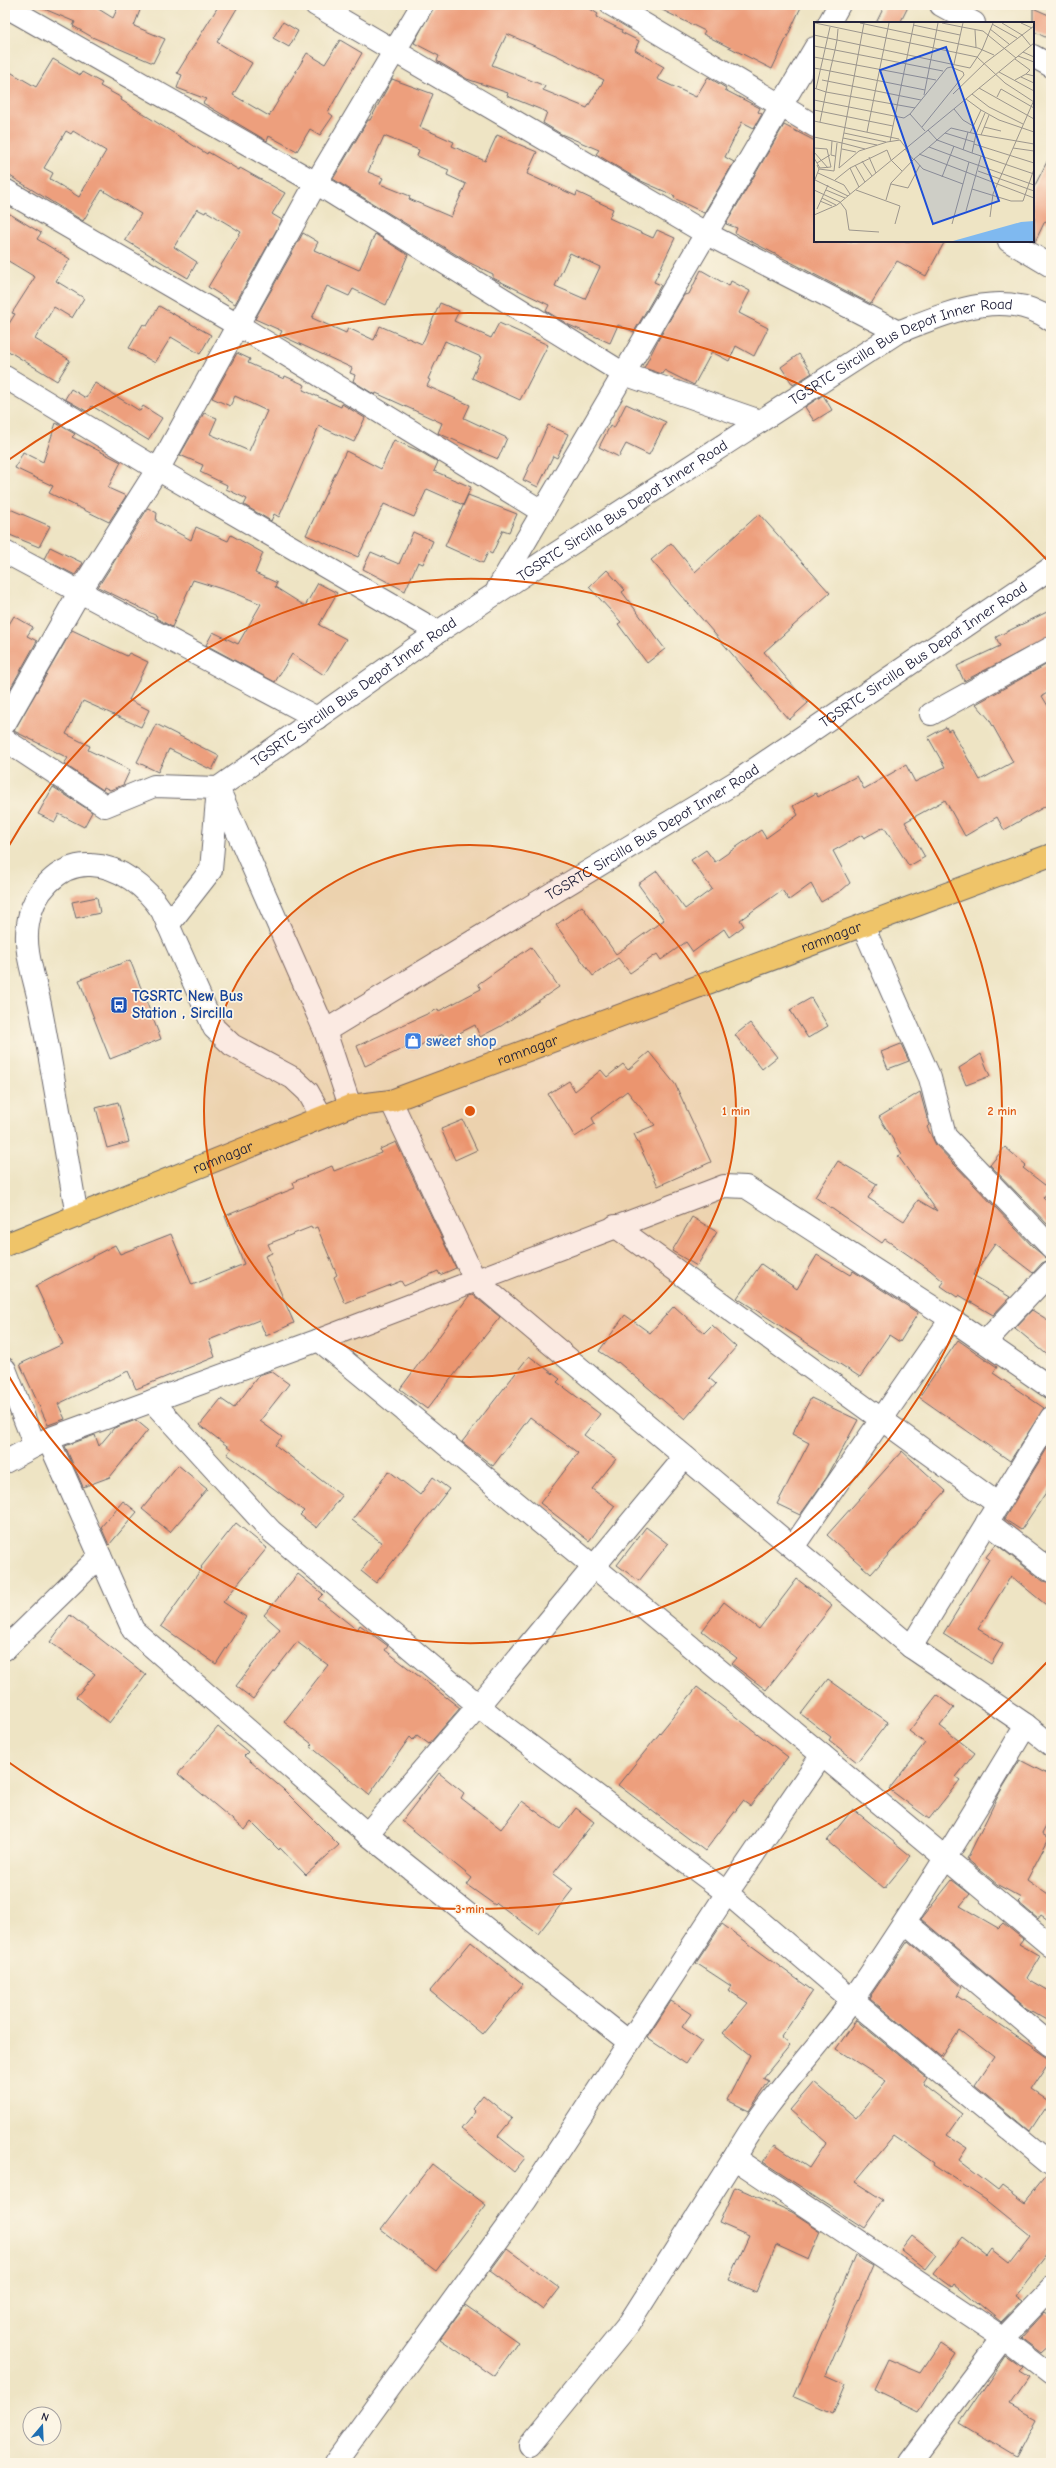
<svg xmlns="http://www.w3.org/2000/svg" width="1056" height="2468" viewBox="0 0 1056 2468" font-family="'Comic Neue',sans-serif">
<style>
.building{fill:#ed9f7d;fill-rule:evenodd}
.lines{fill:none;stroke-linecap:round;stroke-linejoin:round}
.minor-casing{stroke:#69666b;stroke-width:24}
.major-casing{stroke:#69666b;stroke-width:24}
.minor{stroke:#fff;stroke-width:22}
.major{stroke:#efc469;stroke-width:22}
.ring{fill:none;stroke:#de560e;stroke-width:2}
.labels{text-anchor:middle;dominant-baseline:central;stroke-width:3.5;stroke-linejoin:round;paint-order:stroke}
.street-label{font-size:15px;fill:#22223b;stroke:#fcf5e5}
.transit-label{font-size:15px;font-weight:bold;fill:#164399;stroke:#fcf5e5;text-anchor:start}
.shop-label{font-size:15px;font-weight:bold;fill:#366cbe;stroke:#fcf5e5;text-anchor:start}
.inset-road{fill:none;stroke:#9c968d;stroke-width:1}
.view{fill:#1d4ed8;fill-opacity:0.15;stroke:#1d4ed8;stroke-width:2}
.inset-edge{fill:none;stroke:#22223b;stroke-width:2}
.centre{fill:#de560e;stroke:#fcf5e5;stroke-width:2}
.ring-label{font-size:12px;text-anchor:middle;font-weight:bold;fill:#de560e;stroke:#fcf5e5;stroke-width:3.5;stroke-linejoin:round;paint-order:stroke}
</style>
<rect width="100%" height="100%" fill="#fcf5e5"/>
<filter id="ink" filterUnits="userSpaceOnUse"><feTurbulence type="fractalNoise" baseFrequency=".025" numOctaves="2"/><feDisplacementMap in="SourceGraphic" scale="8" xChannelSelector="R" yChannelSelector="G"/><feConvolveMatrix kernelMatrix="1 2 1 2 8 2 1 2 1" color-interpolation-filters="sRGB"/></filter>
<filter id="wash" filterUnits="userSpaceOnUse"><feTurbulence type="fractalNoise" baseFrequency=".012" numOctaves="4" result="noise"/><feDisplacementMap in="SourceGraphic" scale="16" xChannelSelector="R" yChannelSelector="G"/><feGaussianBlur stdDeviation="0.9" result="paint"/><feColorMatrix in="noise" values="0 0 0 0 0 0 0 0 0 0 0 0 0 0 0 0 0 1.4 0 .05"/><feComposite in="paint" operator="in"/></filter>
<g filter="url(#wash)">
<rect width="100%" height="100%" fill="#eee4c4"/>
<g id="blocks">
<g class="building">
<polygon points="35,5 92,5 113,18 119,5 142,5 134,26 165,39 153,63 92,37 73,26 75,22"/>
<polygon points="219,5 239,5 217,42 252,63 233,95 269,116 307,53 325,64 340,40 362,53 328,112 333,116 320,135 310,129 297,151 269,136 267,141 203,103 206,99 177,88 182,75 177,73"/>
<path d="M434 5H584L598 14 596 17 622 30 621 32 639 41 635 50 664 67 657 79 696 97 708 77 726 88 725 90 760 108 758 112 762 114 754 128 742 122 725 157 734 162 704 213 674 198 675 196 639 180 596 154 599 150 561 134 543 123 547 112 507 96 508 93 467 79 437 61 439 56 414 43ZM507 34 558 56 604 80 587 108 543 90 545 86 492 65Z"/>
<polygon points="652,5 802,5 772,69 703,34 705,31"/>
<polygon points="885,5 909,5 900,23 876,23"/>
<polygon points="1033,8 1051,16 1051,40 1033,31"/>
<polygon points="283,22 298,31 289,47 273,38"/>
<path d="M53 59 80 75 82 72 102 83 100 86 122 98 121 100 207 154 208 152 239 170 240 168 285 193 272 214 282 220 235 304 208 287 241 232 206 211 205 213 197 209 174 247 197 262 188 278 125 240 141 214 102 190 83 221 5 173V69L36 87ZM66 131 71 134 73 131 106 151 79 197 50 179 53 173 44 168Z"/>
<path d="M392 79 433 94 420 127 454 142 452 146 485 161 497 135 537 152 527 174 576 196 577 192 613 209 609 218 653 238 657 230 675 238 654 282 661 285 634 332 618 325 610 343 569 325 546 311 549 305 493 278V274L468 262 333 179 368 120H370ZM384 136 419 150 417 156 449 170 447 175 466 184 451 217 409 199 410 196 380 184 383 178 368 172ZM570 253 600 267 585 299 555 286Z"/>
<polygon points="784,125 815,141 815,241 945,241 926,276 897,261 871,304 735,233 737,228 726,224"/>
<polygon points="1051,154 1051,224 1045,221 1035,242 1033,189"/>
<polygon points="5,211 41,233 37,239 70,259 56,281 84,298 72,318 54,307 35,339 70,360 57,381 5,349 5,330 15,314 12,313 35,277 5,259"/>
<polygon points="303,233 318,242 314,250 359,270 375,234 408,255 386,305 353,289 349,296 327,286 312,318 346,333 348,328 374,340 380,326 422,344 440,303 459,311 454,321 491,338 499,323 548,345 520,400 472,378 481,357 445,341 428,379 430,380 427,386 470,405 464,418 507,438 498,459 440,434 438,433 442,423 376,393 375,395 353,381 355,375 350,373 352,368 280,335 282,331 255,319"/>
<polygon points="701,270 729,286 731,281 750,291 739,313 768,328 754,356 736,346 729,361 712,352 694,385 664,370 662,374 644,368 657,342 684,295 689,294"/>
<polygon points="159,306 211,335 200,354 171,337 155,363 129,348 143,324 147,326"/>
<polygon points="237,353 250,359 248,363 284,379 285,376 305,385 303,390 341,407 342,404 365,418 354,442 319,426 279,517 274,514 271,521 244,505 247,499 226,489 227,485 200,472 203,465 180,455 204,413 217,418 210,434 249,451 267,411 235,396 230,406 212,398"/>
<polygon points="799,354 812,373 793,385 781,367"/>
<polygon points="95,383 140,411 143,406 162,418 148,440 92,406 88,412 65,399 71,389 86,398"/>
<polygon points="823,395 832,410 814,421 805,407"/>
<polygon points="626,404 666,422 649,455 626,444 619,457 599,447 610,426 614,428"/>
<polygon points="56,423 75,434 72,437 121,462 108,488 126,496 109,522 49,493 53,486 15,468 23,452 43,462"/>
<polygon points="548,425 568,434 557,458 553,456 538,487 523,480"/>
<polygon points="394,440 419,451 438,462 434,471 471,487 463,505 427,489 414,517 384,504 358,557 306,535 346,451 381,469"/>
<polygon points="468,495 517,514 509,532 503,530 492,554 488,552 483,563 445,546"/>
<polygon points="5,507 50,526 39,547 5,533"/>
<polygon points="148,508 157,513 156,521 191,540 196,527 228,541 231,535 263,553 255,573 277,583 275,587 305,606 318,583 337,593 319,625 346,639 324,675 292,654 275,682 206,645 213,632 238,644 261,604 235,593 193,580 172,627 156,618 157,616 98,587"/>
<polygon points="759,514 830,593 764,652 808,703 789,720 651,560 671,543 695,572"/>
<polygon points="413,532 433,541 423,564 418,562 405,591 363,569 371,552 399,564"/>
<polygon points="50,547 83,563 75,575 44,559"/>
<polygon points="607,570 625,590 622,592 665,649 647,663 618,624 621,622 589,587"/>
<polygon points="1051,610 1051,636 964,681 957,666 1000,646 996,637"/>
<polygon points="14,616 33,627 27,636 37,641 5,698 5,631"/>
<polygon points="72,630 127,656 129,653 148,662 129,700 149,710 141,727 83,701 66,734 90,746 88,750 130,770 123,785 110,790 104,787 103,790 64,764 68,758 14,731"/>
<polygon points="1051,662 1051,691 1042,696 1051,711 1051,803 1004,830 997,817 965,836 945,800 905,822 925,857 909,866 884,827 864,838 862,835 833,851 850,883 842,890 821,902 811,884 789,900 782,890 740,920 744,926 729,937 724,929 693,952 686,942 661,960 657,954 630,973 618,958 593,976 556,925 582,906 616,954 664,920 638,884 657,871 685,909 712,889 691,860 706,850 715,862 761,830 766,838 798,815 793,806 816,793 818,797 857,776 864,789 906,765 915,782 945,767 928,737 946,727 948,731 951,729 980,780 1013,762 989,719 976,704"/>
<polygon points="156,724 219,756 212,770 169,749 158,772 137,762"/>
<polygon points="53,787 92,812 84,827 59,814 55,822 38,814"/>
<polygon points="97,897 100,913 76,918 72,902"/>
<polygon points="531,947 559,987 501,1026 480,1037 475,1025 446,1040 443,1034 411,1050 409,1046 365,1066 357,1046 438,1009 439,1011 481,989 478,984"/>
<polygon points="130,960 161,1039 110,1059 79,980"/>
<polygon points="811,998 828,1026 808,1038 790,1010"/>
<polygon points="750,1023 777,1057 762,1069 735,1035"/>
<polygon points="901,1044 909,1061 888,1069 881,1052"/>
<polygon points="649,1052 675,1084 711,1162 658,1186 634,1134 655,1125 627,1091 592,1118 595,1124 575,1137 548,1094 569,1081 575,1091 601,1070 607,1077 623,1064 628,1070"/>
<polygon points="981,1054 990,1076 966,1085 959,1068"/>
<polygon points="920,1092 929,1125 927,1127 936,1145 1034,1248 1049,1260 1042,1263 1033,1273 995,1244 973,1275 1010,1297 993,1315 959,1295 957,1297 941,1286 944,1282 930,1270 885,1239 882,1243 815,1197 838,1161 877,1184 868,1198 904,1221 918,1200 937,1211 898,1156 902,1154 879,1117"/>
<polygon points="118,1102 129,1142 107,1148 96,1108"/>
<polygon points="463,1120 477,1150 455,1160 441,1129"/>
<polygon points="396,1142 456,1268 440,1275 438,1271 404,1286 401,1281 345,1303 334,1277 337,1275 317,1227 312,1229 311,1227 268,1244 272,1253 265,1256 294,1323 266,1336 259,1320 209,1340 215,1357 136,1389 128,1371 58,1404 65,1419 48,1425 20,1364 63,1344 36,1286 115,1245 120,1254 171,1234 192,1285 244,1264 225,1216 295,1188 293,1182 332,1166 334,1171 381,1153 380,1149"/>
<polygon points="1005,1147 1026,1165 1023,1168 1050,1189 1043,1198 1051,1205 1051,1228 990,1165"/>
<polygon points="692,1217 717,1232 697,1266 672,1251"/>
<polygon points="817,1255 850,1275 853,1271 918,1313 900,1342 889,1335 860,1377 737,1298 761,1264 797,1289"/>
<polygon points="473,1295 500,1317 427,1409 400,1389 469,1296"/>
<polygon points="674,1306 704,1333 712,1325 736,1347 709,1378 716,1384 685,1419 618,1362 617,1363 599,1351 625,1315 650,1333"/>
<polygon points="1032,1310 1051,1322 1051,1358 1015,1328"/>
<polygon points="958,1340 997,1367 993,1373 1044,1408 1010,1461 919,1397"/>
<polygon points="529,1356 560,1379 557,1382 600,1414 584,1435 616,1459 592,1489 615,1506 589,1541 540,1503 578,1453 530,1417 493,1466 462,1442"/>
<polygon points="271,1371 289,1384 260,1421 282,1437 275,1445 342,1496 317,1528 300,1515 304,1511 227,1454 231,1449 200,1425 221,1399 234,1408 259,1375"/>
<polygon points="811,1398 858,1420 827,1477 800,1515 777,1504 809,1443 792,1434"/>
<polygon points="136,1420 148,1430 110,1477 83,1487 65,1446 95,1435 99,1446 114,1428"/>
<polygon points="1051,1442 1051,1485 1021,1530 1004,1519"/>
<polygon points="902,1451 946,1491 871,1574 827,1535"/>
<polygon points="178,1465 207,1489 170,1532 142,1509"/>
<polygon points="389,1471 420,1495 433,1477 449,1489 376,1583 361,1571 382,1543 352,1520"/>
<polygon points="123,1501 137,1512 109,1545 101,1527"/>
<polygon points="236,1523 267,1548 223,1602 246,1617 216,1664 161,1626 202,1568 201,1567"/>
<polygon points="646,1527 668,1544 639,1581 617,1565"/>
<polygon points="996,1544 1043,1581 1051,1583 1051,1609 1011,1576 978,1629 1003,1644 991,1664 943,1634 989,1559 986,1557"/>
<polygon points="298,1574 323,1594 318,1599 357,1630 360,1625 388,1646 385,1650 460,1708 429,1744 417,1735 413,1740 410,1737 369,1795 310,1746 312,1744 284,1722 328,1665 297,1642 253,1699 236,1686 280,1629 264,1615"/>
<polygon points="797,1579 832,1606 766,1690 732,1664 737,1658 702,1631 724,1602 759,1629"/>
<polygon points="70,1615 146,1675 109,1723 76,1697 95,1674 50,1642"/>
<polygon points="828,1679 888,1722 857,1762 829,1740 831,1737 801,1714"/>
<polygon points="697,1687 788,1757 750,1806 743,1801 705,1851 618,1785"/>
<polygon points="937,1695 954,1708 940,1726 975,1753 956,1777 960,1780 929,1819 889,1789 925,1743 909,1731"/>
<polygon points="218,1727 248,1752 244,1756 283,1789 339,1845 306,1875 280,1848 279,1850 251,1822 245,1830 178,1774"/>
<polygon points="1020,1760 1051,1776 1051,1817 1042,1834 1049,1838 1027,1880 1051,1897 1051,1922 1041,1915 1038,1919 1018,1902 1022,1898 998,1885 967,1859 1000,1792"/>
<polygon points="439,1773 464,1793 461,1798 501,1829 522,1801 560,1829 576,1808 594,1822 553,1874 573,1889 538,1934 497,1903 495,1905 467,1885 472,1878 402,1821"/>
<polygon points="853,1809 911,1856 884,1889 827,1841"/>
<polygon points="952,1880 970,1894 960,1906 998,1928 1003,1923 1023,1939 1019,1944 1040,1956 1027,1978 1051,1992 1051,2022 1026,2008 921,1919"/>
<polygon points="722,1924 813,1991 781,2037 790,2045 763,2078 769,2081 749,2111 727,2100 750,2055 723,2033 748,2003 728,1990 731,1986 696,1963"/>
<polygon points="908,1941 962,1987 957,1996 1051,2060 1031,2090 1049,2102 1030,2131 975,2085 994,2057 959,2030 941,2057 869,1998"/>
<polygon points="471,1942 523,1984 482,2034 430,1991"/>
<polygon points="671,2001 691,2014 682,2027 702,2041 686,2064 647,2038"/>
<polygon points="856,2020 927,2078 923,2084 962,2114 947,2135 967,2148 959,2160 998,2190 1002,2185 1026,2203 1048,2176 1051,2176 1051,2249 1016,2294 1023,2299 1001,2322 955,2284 953,2287 934,2273 962,2237 987,2256 992,2249 1010,2263 1031,2236 989,2202 933,2165 934,2163 894,2135 855,2182 883,2200 864,2228 763,2162 775,2145 809,2168 826,2142 790,2110 814,2082 856,2118 886,2081 836,2049"/>
<polygon points="483,2095 512,2119 498,2136 525,2158 514,2172 461,2129 475,2112 472,2109"/>
<polygon points="432,2164 486,2205 436,2271 381,2230"/>
<polygon points="735,2187 792,2212 821,2231 809,2260 776,2245 756,2292 729,2280 749,2236 719,2223"/>
<polygon points="912,2236 936,2255 925,2269 901,2250"/>
<polygon points="507,2248 560,2288 543,2310 490,2271"/>
<polygon points="855,2256 873,2266 826,2375 846,2384 833,2414 794,2397"/>
<polygon points="465,2305 518,2342 494,2376 440,2339"/>
<polygon points="1045,2312 1051,2316 1051,2344 1042,2352 1022,2337"/>
<polygon points="941,2343 956,2353 919,2411 874,2389 888,2359 921,2373"/>
<polygon points="1005,2356 1022,2368 1018,2372 1028,2378 1010,2404 1037,2419 1017,2457 960,2423"/>
</g>
</g>
</g>
<g filter="url(#ink)">
<use href="#blocks" fill-opacity="0" stroke="#69666b" stroke-width="1"/>
<g class="lines">
<defs>
<g id="minor">
<polyline points="316,5 707,234 898,332"/>
<polyline points="612,5 815,126"/>
<polyline points="941,5 974,23"/>
<polyline points="5,6 316,183 624,374 760,421"/>
<polyline points="829,23 839,5"/>
<polyline points="1033,56 1051,66"/>
<polyline points="5,190 246,330 543,512"/>
<polyline points="1009,241 1051,266"/>
<polyline points="5,377 157,469 438,632"/>
<polyline points="5,552 317,718"/>
<polyline points="498,588 815,48"/>
<polyline points="931,714 1051,648"/>
<polyline points="5,723 79,593 164,459 316,183 422,5"/>
<polyline points="5,740 105,806 154,786 218,788 211,870 168,925"/>
<polyline points="863,926 930,1078 945,1136 1051,1247"/>
<path id="s1" d="M325 1031 736 782 1051 568"/>
<polyline points="391,1101 475,1280 911,1647 1051,1418"/>
<path id="s2" d="M350 1106 325 1031 218 788 438 632 546 560 898 332C945 314 1005 286 1051 320"/>
<path d="M77 1216C65 1147 54 1078 41 1010 36 981 23 952 28 924 32 894 58 863 91 865 120 866 147 888 162 911L214 1028 232 1045 293 1078 308 1092 322 1117"/>
<polyline points="615,1226 998,1504"/>
<polyline points="319,1340 822,1755 727,1893 526,2200 335,2463"/>
<polyline points="985,1342 1051,1272"/>
<polyline points="5,1369 35,1446"/>
<polyline points="152,1401 271,1531 497,1721 727,1893 852,2000 1051,2164"/>
<polyline points="48,1439 133,1630 367,1834 629,2042"/>
<polyline points="5,1462 48,1439 319,1340 724,1186 746,1187 951,1319 1051,1388"/>
<polyline points="987,1522 1051,1571"/>
<polyline points="793,1547 951,1319"/>
<polyline points="5,1649 100,1556"/>
<polyline points="1026,1725 1051,1745"/>
<polyline points="822,1755 1051,1946"/>
<polyline points="367,1834 479,1705 685,1457"/>
<polyline points="905,1922 1051,2045"/>
<polyline points="734,2158 1003,2338 1051,2375"/>
<path d="M530 2445 628 2325 734 2158C766 2099 815 2053 853 1999 915 1910 971 1818 1026 1725L911 1647"/>
<polyline points="909,2463 1003,2338 1051,2288"/>
</g>
<g id="major">
<path id="s3" d="M5 1245 350 1106 391 1101 1051 855"/>
</g>
</defs>
<use href="#minor" class="minor-casing"/>
<use href="#major" class="major-casing"/>
<use href="#minor" class="minor"/>
<use href="#major" class="major"/>
</g>
</g>
<circle cx="470" cy="1111" r="266" fill="#de560e" fill-opacity=".12"/>
<g class="ring">
<circle cx="470" cy="1111" r="266"/>
<path d="M7 849A532 532 0 1 1 7 1373"/>
<path d="M1049 1660A798 798 0 0 1 7 1761M7 461A798 798 0 0 1 1049 562"/>
</g>
<defs>
<symbol id="bus-square" viewBox="-11 -11 22 22"><rect x="-9" y="-9" width="18" height="18" rx="4" fill="#1a4fb4" stroke="#fcf5e5"/><path d="M-5-6H5V4H4V6H2V4H-2V6H-4V4H-5ZM-3.5-4V0h7V-4ZM-3.5 1.2v1.5H-2V1.2ZM2 1.2v1.5H3.5V1.2Z" fill="#fff"/></symbol>
<symbol id="shop-square" viewBox="-11 -11 22 22"><rect x="-9" y="-9" width="18" height="18" rx="4" fill="#3f7fe0" stroke="#fcf5e5"/><path d="M-5-2.5h2.3a2.7 3.5 0 0 1 5.4 0H5L5.5 6h-11ZM-1.5-2.5h3a1.5 2.3 0 0 0-3 0Z" fill="#fff"/></symbol>
</defs>
<g fill-rule="evenodd">
<use href="#bus-square" x="109" y="995" width="20" height="20"/>
<use href="#shop-square" x="403" y="1031" width="20" height="20"/>
</g>
<g class="labels">
<g class="street-label">
<text stroke="none"><textPath href="#s2" startOffset="1159">TGSRTC Sircilla Bus Depot Inner Road</textPath></text>
<text stroke="none"><textPath href="#s2" startOffset="835">TGSRTC Sircilla Bus Depot Inner Road</textPath></text>
<text stroke="none"><textPath href="#s1" startOffset="707">TGSRTC Sircilla Bus Depot Inner Road</textPath></text>
<text stroke="none"><textPath href="#s2" startOffset="511">TGSRTC Sircilla Bus Depot Inner Road</textPath></text>
<text stroke="none"><textPath href="#s1" startOffset="383">TGSRTC Sircilla Bus Depot Inner Road</textPath></text>
<text stroke="none"><textPath href="#s3" startOffset="883">ramnagar</textPath></text>
<text stroke="none"><textPath href="#s3" startOffset="559">ramnagar</textPath></text>
<text stroke="none"><textPath href="#s3" startOffset="235">ramnagar</textPath></text>
</g>
<g class="transit-label">
<text x="132" y="996">TGSRTC New Bus<tspan x="132" dy="17">Station , Sircilla</tspan></text>
</g>
<g class="shop-label">
<text x="426" y="1041">sweet shop</text>
</g>
</g>
<g transform="translate(814 22)">
<rect width="220" height="220" fill="#eee4c4"/>
<path d="M220 199V219H139L207 200Z" fill="#7fb9f0"/>
<path class="inset-road" d="M1 1 163 35 191 61 220 80M46 1 164 26 180 33M50 1 28 121 51 127M128 1 148 5 149 1M188 1 208 13 217 24M207 1 218 6M178 2 203 16M99 3 146 13M24 7 23 18 156 46 168 28 179 1M176 7 195 22M161 8 162 25M0 13 23 18 21 28 129 49M0 24 21 28 16 49 111 68M209 30 220 35M204 34 220 40M0 35 122 58M201 37 216 48 212 52M140 42 148 5 169 9 202 36M0 46 16 49 12 70 0 66M185 50 220 69M207 55 220 61M8 58 107 78M201 58 212 52 220 54M165 66 220 97M2 67 16 5M139 72 171 41 220 4M158 72 175 85 209 102M110 73 124 1M183 75 187 67 220 86M152 77 167 88 185 98 220 110M0 78 90 96 96 92M140 87 149 98 159 104M0 88 79 104 76 120M171 91 162 112 220 122M0 99 85 117M6 100 12 70 101 86M79 104 100 1M108 105 150 53 149 50 137 45 133 46 96 92 111 109M170 105 187 109M53 110 75 1M30 111 72 120M131 111 160 120M156 111 167 88M167 113 175 93M0 115 28 121 25 146 45 129 73 120 86 118 92 126M29 116 63 123M18 119 17 133 21 134M160 122 220 141M115 125 155 140 138 202M0 126 13 127 17 145 6 146 0 136M199 126 220 129M28 127 42 130M91 127 99 137M149 128 154 110M0 130 14 146M105 132 220 176M167 134 220 152M55 135 62 151M100 137 109 147 149 162M48 139 58 154M155 140 220 163M3 141 16 133M41 143 51 160M36 146 73 128 77 138 88 149M5 147 20 149 23 121M164 149 220 169M4 151 30 163 36 172M128 155 140 124M1 158 34 174M21 158 36 146 45 165M0 160 5 147 3 143M77 162 94 166 106 143M158 167 197 179H209L220 147M0 168 26 180 32 188 35 208 65 210M12 168 31 176M42 168 86 184 81 202M8 176 22 183M72 178 77 161 100 137 115 125 131 111 137 106 162 112 158 131 123 118 114 108M6 179 18 184M3 187 14 163M152 189 167 134 158 131M0 193 23 183 220 21M176 195 179 172 220 78"/>
<path class="view" d="M132 25 185 179 119 202 66 48Z"/>
<rect width="220" height="220" class="inset-edge"/>
</g>
<circle cx="470" cy="1111" r="6" class="centre"/>
<g class="ring-label">
<text x="736" y="1115">1 min</text>
<text x="1002" y="1115">2 min</text>
<text x="470" y="1913">3 min</text>
</g>
<rect width="1056" height="2468" fill="none" stroke="#fcf5e5" stroke-width="20"/>
<g transform="translate(42 2426) rotate(19)"><circle r="19" fill="#fcf5e5" stroke="#a5a1a1"/>
<path d="M0-3L7 15L0 10L-7 15Z" fill="#1f6fb2"/>
<text y="-6" font-size="11" font-weight="bold" text-anchor="middle" fill="#22223b">N</text>
</g>
</svg>
